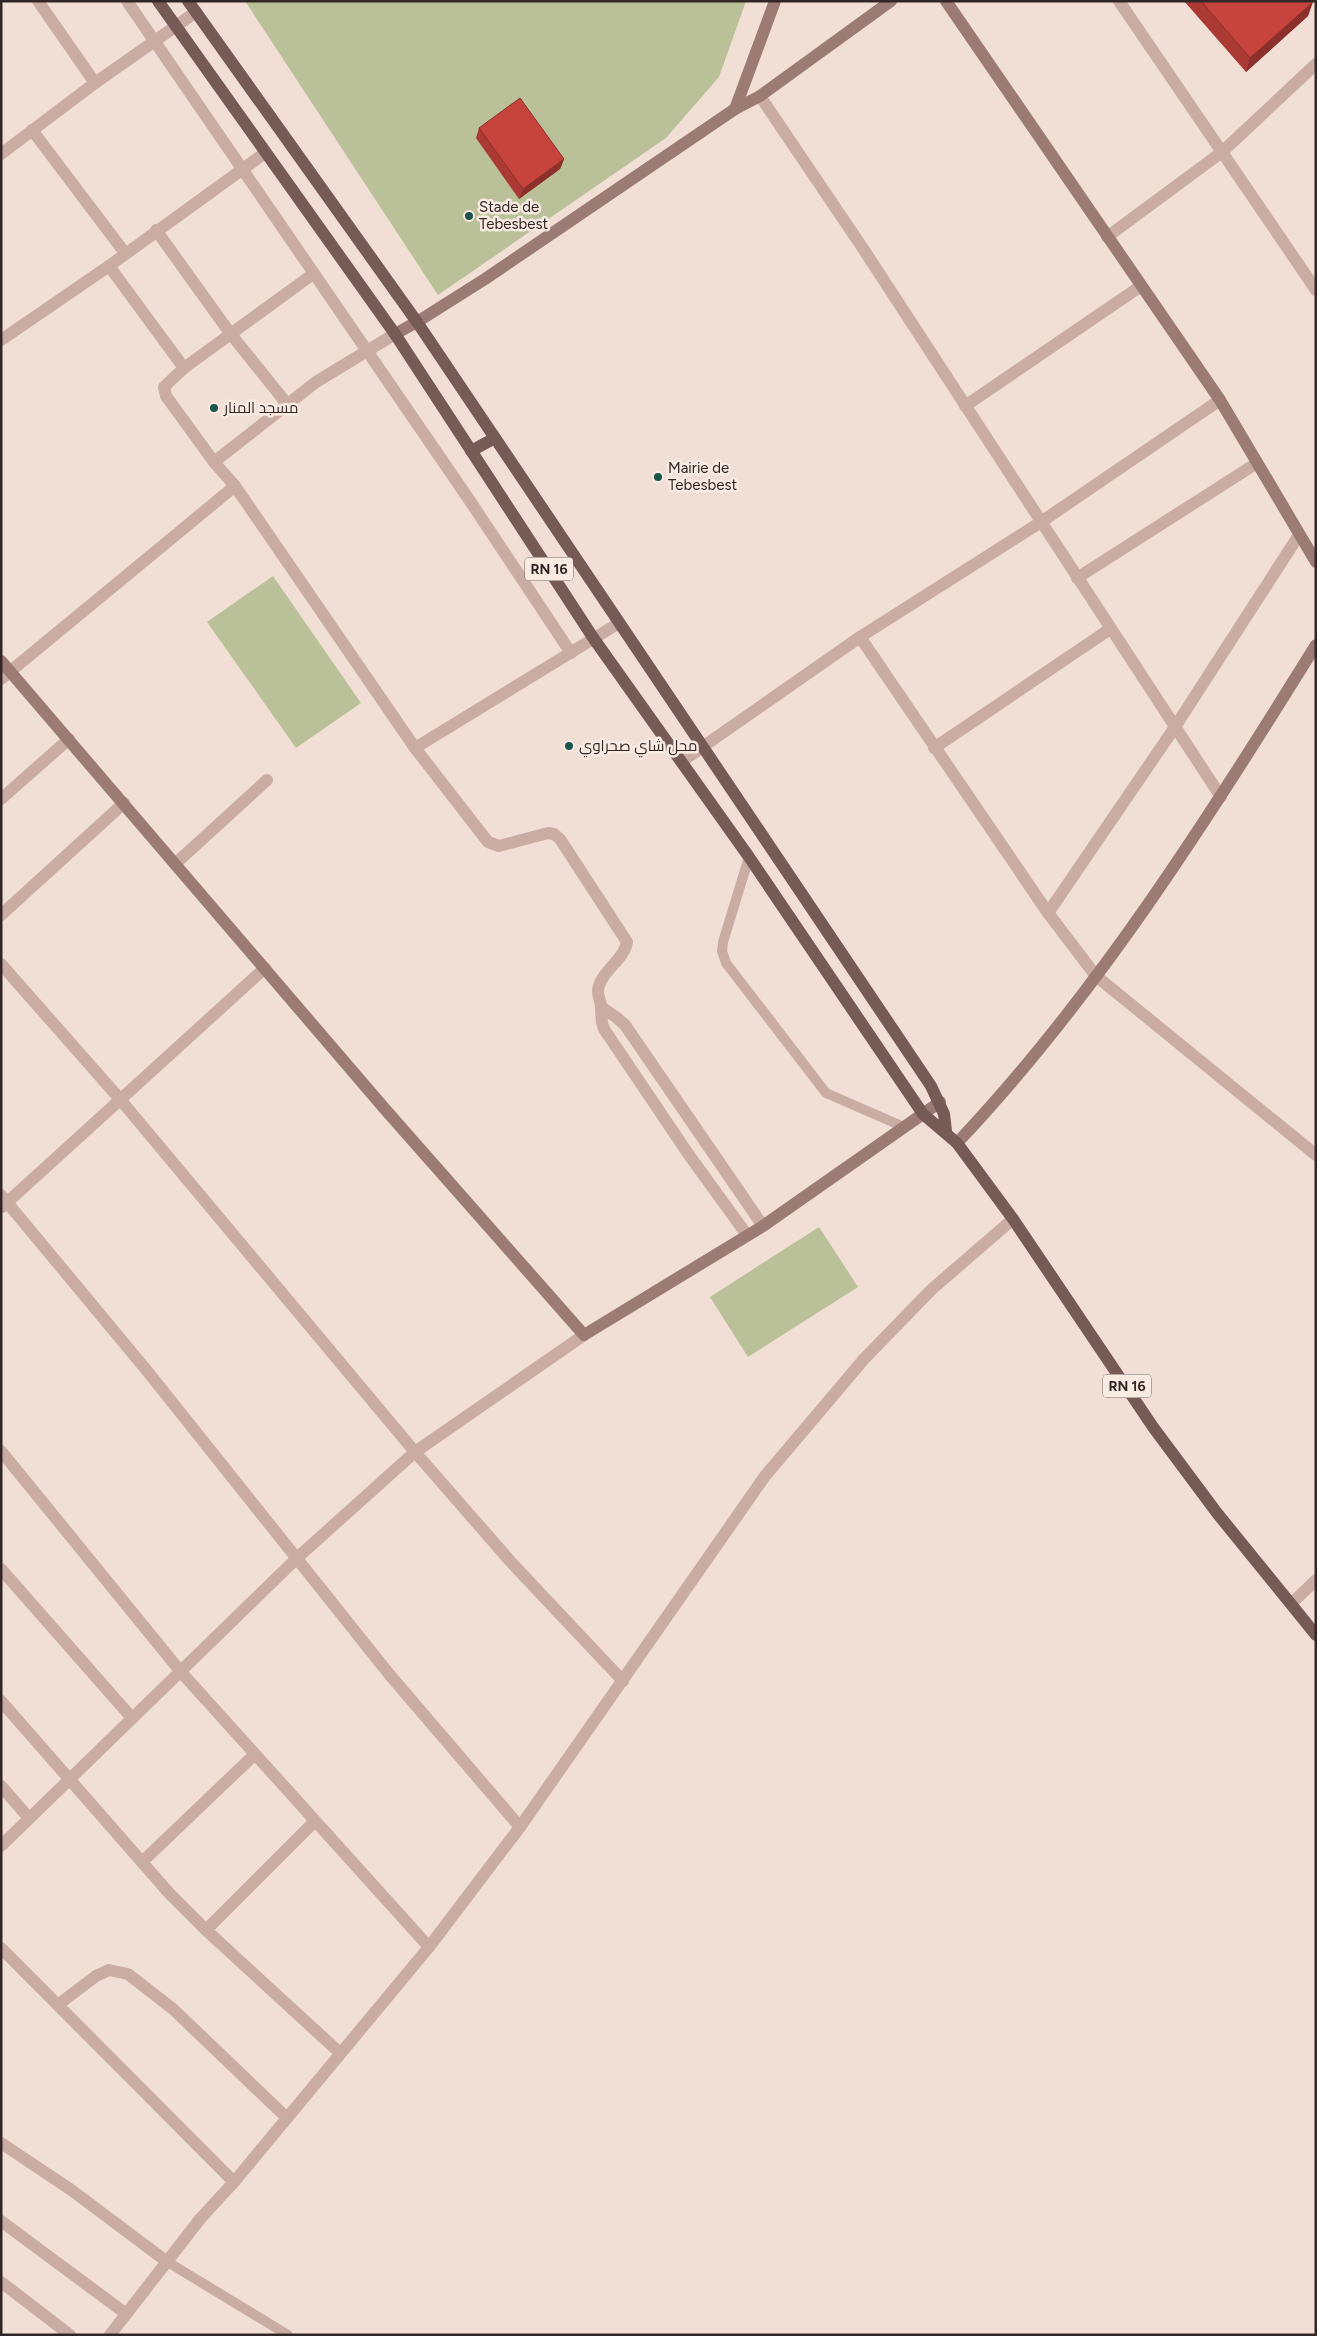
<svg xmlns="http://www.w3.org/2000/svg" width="1317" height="2336" viewBox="0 0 1317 2336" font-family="Figtree,Cairo,sans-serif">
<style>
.park{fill:#bac097}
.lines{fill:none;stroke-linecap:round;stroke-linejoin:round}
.lane{stroke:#c9ada3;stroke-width:10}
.street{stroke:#c9ada3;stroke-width:12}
.secondary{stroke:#9c7b74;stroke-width:12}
.primary{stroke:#765a56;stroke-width:12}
.wall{fill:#ab3a35}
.shaded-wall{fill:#8b302b}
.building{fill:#c7443e;stroke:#8b302b}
.poi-dot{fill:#1a554d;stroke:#f9eae2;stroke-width:2}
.labels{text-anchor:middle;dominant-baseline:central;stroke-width:5;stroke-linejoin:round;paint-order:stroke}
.shield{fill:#f9eae2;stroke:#6e625e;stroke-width:1}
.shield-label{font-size:14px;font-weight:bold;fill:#332725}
.poi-label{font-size:15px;fill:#332725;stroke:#f9eae2;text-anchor:start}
</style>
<rect width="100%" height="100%" fill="#f1dfd6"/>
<g class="park">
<polygon points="245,1 746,1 719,77 666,138 438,295"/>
<polygon points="273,576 361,703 296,748 207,622"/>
<polygon points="819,1227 858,1287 748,1357 710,1297"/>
</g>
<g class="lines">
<g class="lane">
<polyline points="749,857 723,942 722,951 726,963 826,1093 904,1127"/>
<polyline points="166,2261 288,2335"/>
</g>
<g class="street">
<polyline points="38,1 95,83"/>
<polyline points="127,1 468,498 571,653"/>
<polyline points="1119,1 1316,290"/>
<polyline points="760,96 862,247 1221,797"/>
<polyline points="32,130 125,253"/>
<polyline points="1,154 95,83 196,12"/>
<polyline points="156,230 230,333 287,404"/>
<polyline points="1107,237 1222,152 1316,64"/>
<polyline points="109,266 184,368"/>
<polyline points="1,340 109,266 265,153"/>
<polyline points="965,406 1141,286"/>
<polyline points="214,462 166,396 164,387 184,368 313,274"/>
<path d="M235 486 415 748 488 842 499 846 548 833 554 834 560 839 627 942C624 961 598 973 598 992 598 997 601 1001 601 1007 602 1016 600 1019 604 1029L689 1155 747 1235"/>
<polyline points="1077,578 1257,463"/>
<polyline points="860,637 1048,913 1096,976 1316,1155"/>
<polyline points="1,679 235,486 214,462 316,382 395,334"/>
<polyline points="415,748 619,623"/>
<polyline points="934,748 1110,629"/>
<polyline points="681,762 860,637 1041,522 1220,400"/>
<polyline points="1,799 69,739"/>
<polyline points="175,864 267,780"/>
<polyline points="1048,913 1175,727 1299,535"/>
<polyline points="1,915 124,803"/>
<polyline points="1,964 119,1098 415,1452 510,1561 623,1681"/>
<polyline points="601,1007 616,1017 625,1025 763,1226"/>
<polyline points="1,1195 148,1372 389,1674 520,1827"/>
<polyline points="2,1207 265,968"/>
<polyline points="1,1451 181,1672 429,1947"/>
<polyline points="1,1569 132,1718"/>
<polyline points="1291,1604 1316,1580"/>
<polyline points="1,1701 169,1893 206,1930 340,2053"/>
<polyline points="1,1786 29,1818"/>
<polyline points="1,1846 297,1558 415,1452 584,1335"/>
<polyline points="142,1862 254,1755"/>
<polyline points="206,1930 315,1821"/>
<polyline points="1,1948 234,2182"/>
<polyline points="59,2004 96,1976 109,1970 128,1974 173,2009 287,2118"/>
<polyline points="1,2143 70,2189 166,2261"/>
<polyline points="1,2221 125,2313"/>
<polyline points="1,2282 70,2335"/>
<polyline points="110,2335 200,2219 234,2182 429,1947 520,1827 765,1476 864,1359 931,1290 1013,1219"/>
</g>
<g class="secondary">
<polyline points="946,1 1220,400 1316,562"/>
<polyline points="735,109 775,1"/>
<polyline points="395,334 417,322 485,279 735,109 760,96 891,1"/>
<polyline points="1,661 384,1108 584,1335 763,1226 940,1102"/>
<path d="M957 1143C1098 994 1208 818 1316 645"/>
</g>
<g class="primary">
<polyline points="158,1 395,334 594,639 749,857 923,1114 957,1143 1013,1219 1153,1427 1217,1513 1316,1635"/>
<polyline points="188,1 417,322 931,1086 944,1114 946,1131"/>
<polyline points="471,451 495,438"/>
</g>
</g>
<g class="wall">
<polygon points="1184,1 1312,1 1308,16 1246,72"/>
<polygon points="479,128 564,159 560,169 519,199 476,138"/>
</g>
<g class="shaded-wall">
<polygon points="1313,2 1308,16 1246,72 1250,58"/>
<polygon points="564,159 560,169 519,199 523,189"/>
</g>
<g class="building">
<polygon points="1201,1 1312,1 1313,2 1250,58"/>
<polygon points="520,98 564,159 523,189 479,128"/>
</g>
<g class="poi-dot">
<circle cx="469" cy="216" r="5"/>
<circle cx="214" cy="408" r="5"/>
<circle cx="658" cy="477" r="5"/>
<circle cx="569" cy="746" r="5"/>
</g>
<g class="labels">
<g class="shield">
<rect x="525" y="557.5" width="48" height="23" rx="4"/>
<rect x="1103" y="1374.5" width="48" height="23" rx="4"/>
</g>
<g class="shield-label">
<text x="549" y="569">RN 16</text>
<text x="1127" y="1386">RN 16</text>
</g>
<g class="poi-label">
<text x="479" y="207">Stade de<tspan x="479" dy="17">Tebesbest</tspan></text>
<text x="224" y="408">مسجد المنار</text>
<text x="668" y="468">Mairie de<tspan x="668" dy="17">Tebesbest</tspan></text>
<text x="579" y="746">محل شاي صحراوي</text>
</g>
</g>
<rect width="1317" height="2336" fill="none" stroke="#332725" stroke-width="5"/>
</svg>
